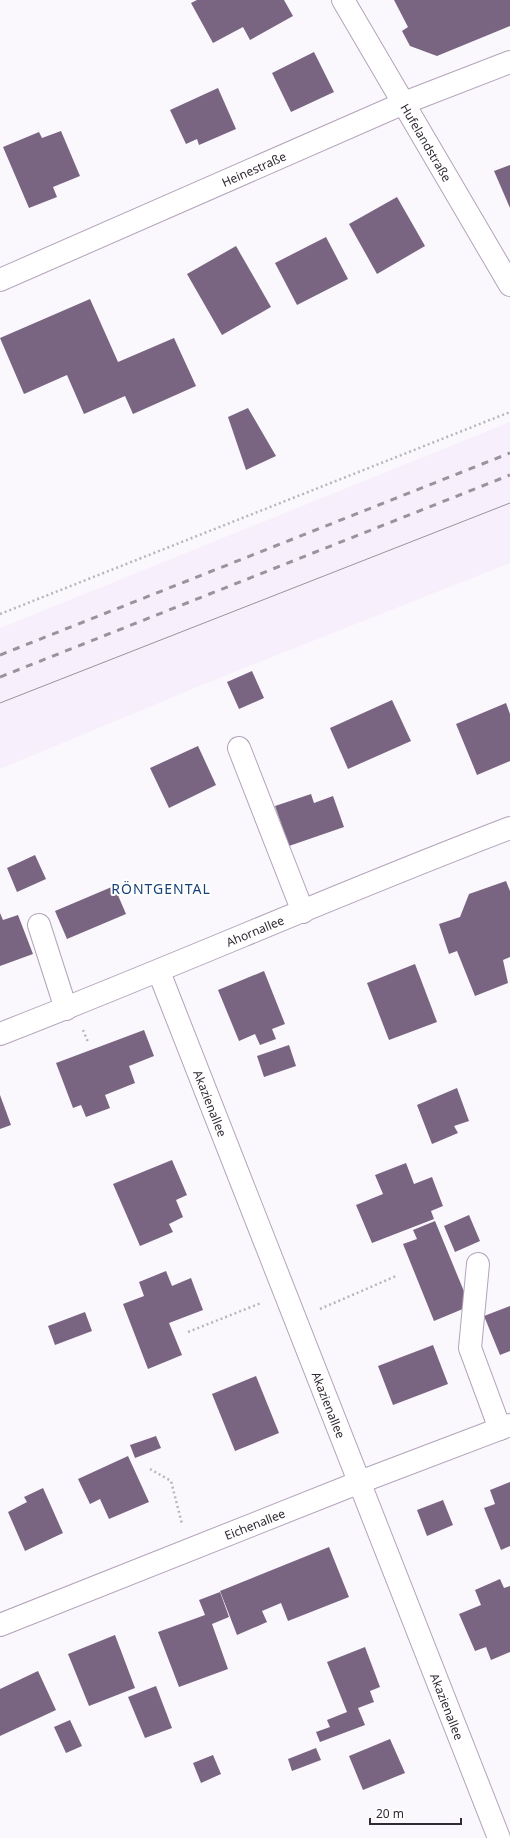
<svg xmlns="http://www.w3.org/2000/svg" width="510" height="1838" viewBox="0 0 510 1838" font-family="'Noto Sans',sans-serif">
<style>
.built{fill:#f8effc}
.building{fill:#796581}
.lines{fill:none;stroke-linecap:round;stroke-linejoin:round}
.minor-casing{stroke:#b3a3ba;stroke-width:24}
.path{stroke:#b9b5bb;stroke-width:2.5;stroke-dasharray:2 3;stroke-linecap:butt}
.minor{stroke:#fff;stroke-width:22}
.tram{stroke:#99949c;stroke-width:1}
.rail{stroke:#99949c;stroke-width:3;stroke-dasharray:7 7;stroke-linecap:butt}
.labels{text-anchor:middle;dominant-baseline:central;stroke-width:4;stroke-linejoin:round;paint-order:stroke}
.street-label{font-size:12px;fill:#312a34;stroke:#fff}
.quarter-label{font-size:14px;letter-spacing:1px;fill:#184377;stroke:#fff}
</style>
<rect width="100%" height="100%" fill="#fbf8fd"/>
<polygon class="built" points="510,422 510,563 224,676 0,769 0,628"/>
<g class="building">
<polygon points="197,0 284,0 293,16 250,40 243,27 213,43 191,3"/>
<polygon points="394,0 510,0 510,26 437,56 410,46 402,31 408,27"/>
<polygon points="314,52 334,92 291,112 272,73"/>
<polygon points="218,88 236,129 199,145 197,139 186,144 170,110"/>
<polygon points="61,131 80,176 53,187 57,197 29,208 3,147 39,132 42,138"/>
<polygon points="510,165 510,208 494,171"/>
<polygon points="397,197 425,246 377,274 349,224"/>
<polygon points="326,237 348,279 297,305 275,263"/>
<polygon points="236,246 271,307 222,335 187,274"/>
<polygon points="90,299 118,362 174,338 196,386 133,414 125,396 84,414 67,375 24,394 0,338"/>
<polygon points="248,408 276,456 246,470 228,417"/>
<polygon points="252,671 264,698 239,709 227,682"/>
<polygon points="392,700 411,741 348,769 330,728"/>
<polygon points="506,703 510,714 510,761 477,775 456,724"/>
<polygon points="198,746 216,785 169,808 150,768"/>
<polygon points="311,794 314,803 333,796 344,827 289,846 275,806"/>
<polygon points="35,855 46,879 17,892 7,868"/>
<polygon points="506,881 510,891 510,957 503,960 508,983 475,996 457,951 449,954 439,924 460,917 469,894"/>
<polygon points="114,886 126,914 67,939 55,911"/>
<polygon points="0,913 3,920 18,915 33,954 0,966"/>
<polygon points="415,964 437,1022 389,1040 367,983"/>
<polygon points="264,971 285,1024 272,1029 276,1039 260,1045 255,1034 239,1041 218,990"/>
<polygon points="144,1030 154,1056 129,1066 135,1083 105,1095 110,1108 86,1117 81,1105 73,1108 56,1063"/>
<polygon points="289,1045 296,1066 264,1077 257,1056"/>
<polygon points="457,1088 469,1121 454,1126 458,1133 432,1144 417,1105"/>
<polygon points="0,1095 11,1125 0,1129"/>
<polygon points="172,1160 187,1195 176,1200 183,1217 169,1224 173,1232 140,1246 113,1184"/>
<polygon points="406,1163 414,1184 432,1177 443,1206 431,1211 434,1219 372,1243 356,1205 383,1194 375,1175"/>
<polygon points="469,1215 480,1241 455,1252 444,1226"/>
<polygon points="435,1221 470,1306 434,1321 403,1244 417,1239 413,1230"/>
<polygon points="166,1271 172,1286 191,1278 203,1310 169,1323 182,1355 148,1369 123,1304 144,1296 139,1282"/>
<polygon points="510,1306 510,1351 500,1355 484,1316"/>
<polygon points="85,1312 92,1331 55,1345 48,1326"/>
<polygon points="433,1345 448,1384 393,1405 378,1366"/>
<polygon points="256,1376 279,1433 235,1451 212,1394"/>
<polygon points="156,1436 161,1448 135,1458 130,1445"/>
<polygon points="128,1456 149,1502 109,1519 100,1499 90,1504 78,1479"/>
<polygon points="510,1482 510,1546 501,1550 484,1508 495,1504 490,1490"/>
<polygon points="43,1488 63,1533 25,1551 8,1512 27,1502 24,1497"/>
<polygon points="443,1500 453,1525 427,1536 417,1510"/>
<polygon points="329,1547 349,1597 288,1621 281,1603 262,1611 267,1622 237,1635 220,1591"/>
<polygon points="500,1579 504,1588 510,1586 510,1652 491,1660 486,1647 475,1651 459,1614 481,1605 475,1590"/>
<polygon points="220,1592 229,1617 212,1624 228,1669 179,1687 158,1632 205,1615 199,1600"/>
<polygon points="115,1635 135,1688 89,1706 68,1654"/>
<polygon points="365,1647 380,1687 370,1691 374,1702 358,1708 365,1725 320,1742 316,1732 330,1727 327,1720 347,1712 327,1662"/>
<polygon points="38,1671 56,1710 0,1736 0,1689"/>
<polygon points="156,1686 172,1728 145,1738 128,1697"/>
<polygon points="70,1720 82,1746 66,1753 54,1727"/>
<polygon points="390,1739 405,1773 363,1790 349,1756"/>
<polygon points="316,1748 321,1760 292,1771 288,1759"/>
<polygon points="213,1755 221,1774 201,1783 193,1763"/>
</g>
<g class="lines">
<defs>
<g id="minor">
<path id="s1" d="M343 0 510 285"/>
<path id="s2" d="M0 280 404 103 510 62"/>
<polyline points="239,748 303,912"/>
<polyline points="39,925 66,1009"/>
<path id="s3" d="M159 972 499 1838"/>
<path id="s4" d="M0 1034C171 968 339 893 510 828"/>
<polyline points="478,1264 470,1348 500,1429"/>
<path id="s5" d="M0 1625 360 1482 510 1425"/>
</g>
</defs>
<use href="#minor" class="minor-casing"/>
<g class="path">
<polyline points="0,614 510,412"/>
<polyline points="83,1030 88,1042"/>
<polyline points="320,1309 396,1276"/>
<polyline points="188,1332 261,1303"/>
<polyline points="150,1469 171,1481 182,1524"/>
</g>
<use href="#minor" class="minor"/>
<polyline class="tram" points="0,703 510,503"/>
<g class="rail">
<polyline points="0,655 510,453"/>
<polyline points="0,677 510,475"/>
</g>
</g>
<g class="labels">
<g class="street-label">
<text stroke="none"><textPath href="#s1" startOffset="165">Hufelandstraße</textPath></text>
<text stroke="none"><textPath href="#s2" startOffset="277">Heinestraße</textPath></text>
<text stroke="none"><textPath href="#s4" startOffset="275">Ahornallee</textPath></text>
<text stroke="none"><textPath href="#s3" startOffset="141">Akazienallee</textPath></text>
<text stroke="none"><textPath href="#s3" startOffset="465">Akazienallee</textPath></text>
<text stroke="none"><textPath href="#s5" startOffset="274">Eichenallee</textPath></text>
<text stroke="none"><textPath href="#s3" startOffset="789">Akazienallee</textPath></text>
</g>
<g class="quarter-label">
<text x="161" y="888">RÖNTGENTAL</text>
</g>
</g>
<path d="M370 1818v6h91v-6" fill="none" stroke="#312a34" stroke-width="2"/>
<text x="376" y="1818" font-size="12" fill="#312a34" stroke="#ffffff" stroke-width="3" paint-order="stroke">20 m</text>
</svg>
